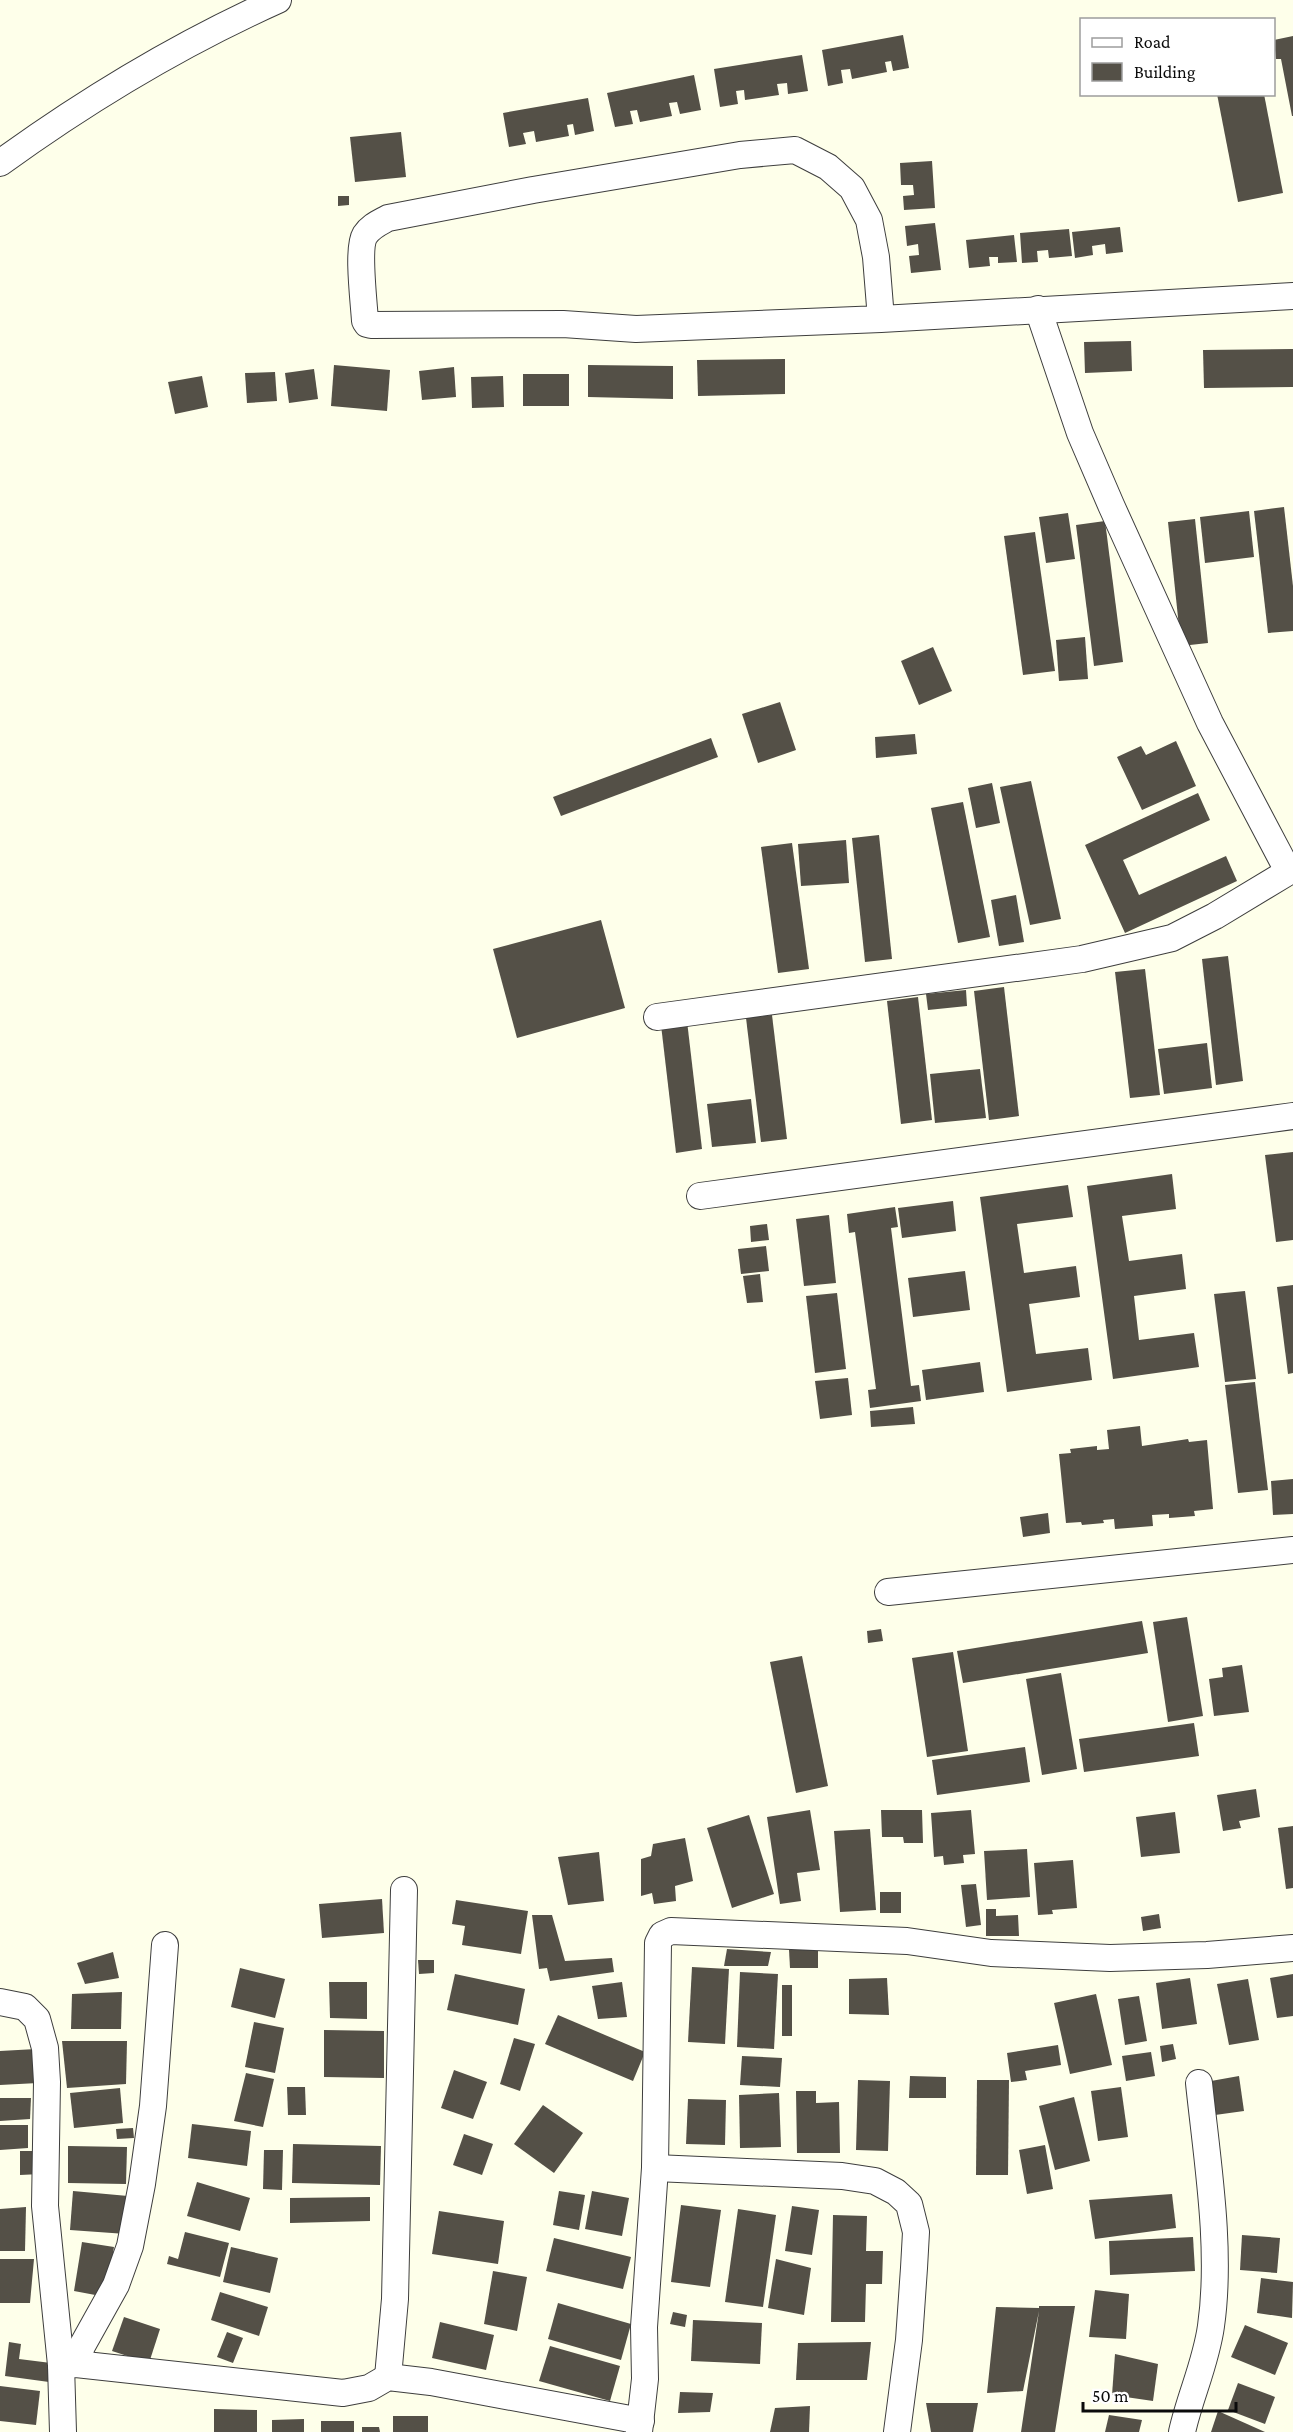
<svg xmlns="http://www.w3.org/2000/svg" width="1293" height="2432" viewBox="0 0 1293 2432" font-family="'Crimson Pro',serif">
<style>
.building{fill:#545047}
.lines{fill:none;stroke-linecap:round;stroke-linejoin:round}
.minor-casing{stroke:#3e3e3e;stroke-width:28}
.minor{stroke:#fff;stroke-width:26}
</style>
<rect width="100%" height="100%" fill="#feffea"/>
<g class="building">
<polygon points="903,35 909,68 893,71 891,61 885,62 887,72 852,79 850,69 841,70 843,83 828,86 822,50"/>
<polygon points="1293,36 1293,116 1292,116 1281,59 1276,59 1274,40"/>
<polygon points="802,55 808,91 788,94 787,83 777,84 779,95 745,100 744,90 736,91 738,104 720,107 714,69"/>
<polygon points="694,75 701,110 680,114 677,102 669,103 672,116 640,122 637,110 630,111 633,124 615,127 607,93"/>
<polygon points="1217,94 1264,94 1283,193 1238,202"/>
<polygon points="588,98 594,131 575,135 573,124 567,125 569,136 536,142 534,131 523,133 526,144 509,147 503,113"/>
<polygon points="401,132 406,177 355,182 350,137"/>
<polygon points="932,161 935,208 904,210 903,196 914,195 913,185 901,185 900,163"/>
<polygon points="338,196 349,196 349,205 338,206"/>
<polygon points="935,223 941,270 911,273 909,256 919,255 918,244 907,246 905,226"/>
<polygon points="1120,227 1123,252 1106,254 1105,244 1092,246 1093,255 1075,258 1072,232"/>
<polygon points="1069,229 1072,256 1049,258 1048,250 1037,251 1038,262 1022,263 1020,233"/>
<polygon points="1014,235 1017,262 998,263 998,257 989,257 990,266 969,268 966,240"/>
<polygon points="1131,341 1132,371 1085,373 1084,342"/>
<polygon points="1293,349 1293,387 1204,388 1203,350"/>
<polygon points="785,359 785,394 698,396 697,360"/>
<polygon points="334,365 390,370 387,411 331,406"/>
<polygon points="588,365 673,366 673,399 588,397"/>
<polygon points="454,367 456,397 422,400 419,371"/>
<polygon points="314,369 318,399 289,403 285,373"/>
<polygon points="275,372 277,401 247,403 245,373"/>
<rect x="523" y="374" width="46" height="32"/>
<polygon points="202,376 208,407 175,414 168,382"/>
<polygon points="503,376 504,407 472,408 471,377"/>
<polygon points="1284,507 1293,586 1293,631 1268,633 1254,511"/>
<polygon points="1249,511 1254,557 1205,563 1200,517"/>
<polygon points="1068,513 1075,559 1046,563 1039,517"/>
<polygon points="1195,519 1208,643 1181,646 1168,522"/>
<polygon points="1105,521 1123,662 1094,666 1076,525"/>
<polygon points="1035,532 1055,671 1023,675 1004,536"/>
<polygon points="1085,637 1088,679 1059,681 1056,640"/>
<polygon points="933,647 952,691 919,705 901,661"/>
<polygon points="780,702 796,750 758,763 742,714"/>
<polygon points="915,734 917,754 876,758 875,737"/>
<polygon points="711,738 718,757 561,816 553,797"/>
<polygon points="1176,741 1196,786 1142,810 1117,757 1141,746 1146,755"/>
<polygon points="1031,781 1061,919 1030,925 1000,787"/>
<polygon points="992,783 1000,823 976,828 968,788"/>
<polygon points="1198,793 1210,820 1123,860 1139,895 1226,856 1237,881 1125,933 1085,845"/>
<polygon points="963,802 990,937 958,943 931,808"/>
<polygon points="879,835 892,959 865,962 852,838"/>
<polygon points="846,840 849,883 801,886 798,844"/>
<polygon points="792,843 809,969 778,973 761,847"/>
<polygon points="1016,895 1024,942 999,946 991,900"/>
<polygon points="601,920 625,1008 517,1038 493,949"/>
<polygon points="1228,956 1243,1081 1216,1085 1202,959"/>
<polygon points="1145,969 1160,1095 1130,1098 1115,972"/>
<polygon points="1004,987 1019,1116 989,1120 974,991"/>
<polygon points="966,990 967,1006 928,1010 926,994"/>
<polygon points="918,997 932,1120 901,1124 887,1001"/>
<polygon points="772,1015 787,1139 761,1142 746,1018"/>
<polygon points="687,1021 702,1149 676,1153 661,1025"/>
<polygon points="1207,1043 1212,1088 1164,1094 1158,1049"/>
<polygon points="980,1069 986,1118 935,1123 930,1074"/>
<polygon points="751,1099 756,1143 712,1147 707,1104"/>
<polygon points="1293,1152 1293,1240 1276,1242 1265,1155"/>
<polygon points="1172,1174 1176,1209 1122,1216 1129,1261 1182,1254 1186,1289 1134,1296 1139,1340 1194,1333 1199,1367 1113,1379 1087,1186"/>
<polygon points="1068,1185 1073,1217 1017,1224 1024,1273 1076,1266 1080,1297 1029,1304 1036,1354 1088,1348 1092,1380 1007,1392 980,1197"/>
<polygon points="953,1201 956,1231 902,1238 898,1208"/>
<polygon points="895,1207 898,1227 891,1228 911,1386 919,1385 921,1401 870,1408 868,1390 876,1389 855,1232 849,1233 847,1214"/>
<polygon points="829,1215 836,1283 804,1286 796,1219"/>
<polygon points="767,1224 769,1240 751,1242 750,1226"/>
<polygon points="766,1246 769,1271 741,1274 738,1249"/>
<polygon points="965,1271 970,1310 913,1317 908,1278"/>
<polygon points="760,1274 763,1302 747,1303 743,1276"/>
<polygon points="1293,1285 1293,1373 1288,1374 1277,1287"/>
<polygon points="1245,1291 1256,1379 1225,1382 1214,1294"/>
<polygon points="837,1293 846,1369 815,1373 806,1296"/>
<polygon points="980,1362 984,1392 926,1400 922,1370"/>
<polygon points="848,1378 852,1415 820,1419 815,1381"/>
<polygon points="1255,1382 1268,1490 1238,1493 1225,1385"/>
<polygon points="913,1407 915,1424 871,1427 870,1411"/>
<polygon points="1140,1426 1142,1446 1188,1439 1189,1442 1207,1440 1213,1509 1194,1511 1195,1516 1169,1518 1169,1514 1152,1515 1153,1526 1115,1529 1114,1519 1103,1520 1104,1523 1082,1525 1081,1522 1066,1523 1059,1454 1071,1453 1070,1449 1097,1446 1097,1450 1109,1449 1107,1430"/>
<polygon points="1293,1479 1293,1514 1273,1515 1271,1481"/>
<polygon points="1048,1513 1050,1533 1023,1537 1020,1517"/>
<polygon points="1187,1617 1203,1716 1168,1722 1153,1622"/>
<polygon points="1142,1621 1148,1653 963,1683 957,1651"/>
<polygon points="881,1629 883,1641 868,1643 867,1631"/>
<polygon points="953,1652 968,1751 927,1757 912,1658"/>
<polygon points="802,1656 828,1786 796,1793 770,1662"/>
<polygon points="1242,1665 1249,1712 1214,1716 1209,1679 1223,1677 1222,1668"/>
<polygon points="1061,1673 1077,1769 1042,1775 1026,1679"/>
<polygon points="1194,1723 1199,1756 1084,1772 1079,1739"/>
<polygon points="1025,1747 1030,1782 937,1795 932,1760"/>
<polygon points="1256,1789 1260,1817 1239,1821 1241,1828 1223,1831 1217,1795"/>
<polygon points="810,1810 820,1870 797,1873 801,1901 780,1904 767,1817"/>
<polygon points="881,1810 922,1810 923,1843 904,1843 903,1837 882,1837"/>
<polygon points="971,1810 975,1854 963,1855 964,1863 944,1865 943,1856 934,1857 931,1813"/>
<polygon points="1175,1812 1180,1853 1141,1857 1136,1817"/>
<polygon points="749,1815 774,1894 732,1908 707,1828"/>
<polygon points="1293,1826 1293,1888 1286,1889 1278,1828"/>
<polygon points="870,1829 876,1910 840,1912 834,1831"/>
<polygon points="685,1838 693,1881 675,1886 676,1901 654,1904 652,1893 641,1896 641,1859 651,1856 653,1844"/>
<polygon points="1027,1849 1030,1897 987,1900 984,1851"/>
<polygon points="599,1852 604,1901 568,1905 558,1857"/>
<polygon points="1073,1860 1077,1908 1052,1910 1053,1914 1038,1915 1034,1863"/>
<polygon points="976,1884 981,1925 966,1927 961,1885"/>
<rect x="880" y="1892" width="21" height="21"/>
<polygon points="382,1899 384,1933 322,1938 319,1904"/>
<polygon points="456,1900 528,1911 521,1954 462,1945 465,1926 452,1924"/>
<polygon points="986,1909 996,1909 996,1916 1018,1915 1019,1936 986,1936"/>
<polygon points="1159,1914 1161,1928 1143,1931 1141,1917"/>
<polygon points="532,1915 552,1915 565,1961 612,1958 614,1972 550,1981 547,1968 539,1969"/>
<polygon points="727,1949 771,1952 768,1966 724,1966"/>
<polygon points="789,1950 818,1950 818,1968 790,1968"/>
<polygon points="113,1952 119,1978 85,1984 77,1963"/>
<polygon points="418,1960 434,1960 434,1973 419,1974"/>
<polygon points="692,1967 729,1969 725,2044 688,2042"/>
<polygon points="240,1968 285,1979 275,2018 231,2007"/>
<polygon points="740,1972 778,1974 774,2049 737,2047"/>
<polygon points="455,1974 525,1989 518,2025 447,2010"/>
<polygon points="1293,1974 1293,2016 1277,2018 1270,1978"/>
<polygon points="887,1978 889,2015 849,2014 849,1979"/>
<polygon points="1190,1978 1197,2024 1162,2029 1156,1983"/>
<polygon points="1248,1979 1259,2040 1229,2045 1217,1984"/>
<polygon points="329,1982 367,1982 367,2019 330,2018"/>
<polygon points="622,1982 627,2017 598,2019 592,1986"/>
<rect x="782" y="1985" width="10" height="51"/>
<polygon points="122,1992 121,2029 71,2029 72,1994"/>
<polygon points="1096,1994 1112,2065 1070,2074 1054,2003"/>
<polygon points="1139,1996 1147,2041 1125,2045 1118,1999"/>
<polygon points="558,2015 645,2052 633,2081 545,2044"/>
<polygon points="254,2022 284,2028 275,2073 245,2067"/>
<polygon points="324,2030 384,2031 384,2078 324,2077"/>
<polygon points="514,2038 535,2044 520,2091 500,2084"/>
<polygon points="62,2041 127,2041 126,2084 67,2088"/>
<polygon points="1173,2044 1176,2059 1162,2062 1160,2046"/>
<polygon points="1058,2045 1061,2065 1025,2071 1027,2080 1011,2082 1007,2053"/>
<polygon points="36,2049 38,2083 0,2085 0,2051"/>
<polygon points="1151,2052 1155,2076 1126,2081 1122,2056"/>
<polygon points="742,2056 782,2058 780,2087 740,2085"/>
<polygon points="454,2070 487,2082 473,2119 441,2108"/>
<polygon points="246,2073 274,2079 263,2127 234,2121"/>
<polygon points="910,2076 946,2077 946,2098 909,2098"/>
<polygon points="1239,2076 1244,2111 1215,2115 1211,2081"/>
<polygon points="858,2080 890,2081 888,2151 856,2150"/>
<polygon points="977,2080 1009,2080 1008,2175 976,2175"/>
<polygon points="287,2087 305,2087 306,2115 288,2115"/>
<polygon points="1121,2087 1128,2137 1098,2141 1091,2091"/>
<polygon points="120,2088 123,2123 74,2128 70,2093"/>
<polygon points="796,2091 816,2091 816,2103 839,2102 840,2153 797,2153"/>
<polygon points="779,2093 781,2147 740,2148 739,2095"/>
<polygon points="1074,2097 1090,2161 1055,2170 1039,2106"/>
<polygon points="0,2098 31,2098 30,2119 0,2121"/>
<polygon points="688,2099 726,2100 725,2145 686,2144"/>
<polygon points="543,2105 583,2133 554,2173 514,2144"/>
<polygon points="192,2124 251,2131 247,2166 188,2158"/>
<polygon points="0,2125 28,2125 28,2148 0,2150"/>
<polygon points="133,2128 134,2138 117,2139 116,2129"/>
<polygon points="464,2134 493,2144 482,2175 453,2165"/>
<polygon points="293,2144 381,2146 380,2185 292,2183"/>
<polygon points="1045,2145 1053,2189 1027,2194 1019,2150"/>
<polygon points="68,2146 127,2147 126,2184 68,2183"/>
<polygon points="264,2150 283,2150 282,2190 263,2189"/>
<polygon points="20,2151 41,2151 41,2174 20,2175"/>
<polygon points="197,2182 250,2198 240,2231 187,2216"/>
<polygon points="73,2191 128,2196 126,2234 70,2230"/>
<polygon points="559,2191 585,2195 579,2230 553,2225"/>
<polygon points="592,2191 629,2198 622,2236 585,2229"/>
<polygon points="1172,2194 1176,2228 1095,2239 1089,2200"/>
<polygon points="370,2197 370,2221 290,2223 290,2198"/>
<polygon points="681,2205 721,2210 710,2287 671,2282"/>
<polygon points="792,2206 819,2210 812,2255 785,2251"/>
<polygon points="26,2207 25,2251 0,2251 0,2209"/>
<polygon points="738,2209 776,2215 763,2307 725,2302"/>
<polygon points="439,2211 504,2221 498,2264 432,2254"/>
<polygon points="833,2215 867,2216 866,2251 883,2251 882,2284 866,2284 865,2322 831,2322"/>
<polygon points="185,2232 229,2243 220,2277 167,2264 169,2256 178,2259"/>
<polygon points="1242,2235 1280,2238 1277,2273 1240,2270"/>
<polygon points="1193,2237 1195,2271 1110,2275 1109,2241"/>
<polygon points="554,2238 631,2257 623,2289 546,2271"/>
<polygon points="82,2242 114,2247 106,2297 74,2291"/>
<polygon points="231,2247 278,2258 270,2293 223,2282"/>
<polygon points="0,2259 34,2259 30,2303 0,2303"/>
<polygon points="776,2259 811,2268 804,2315 768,2308"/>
<polygon points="493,2271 527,2277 517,2331 484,2324"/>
<polygon points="1261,2278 1293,2282 1292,2318 1257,2313"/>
<polygon points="1095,2290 1129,2294 1126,2339 1089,2337"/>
<polygon points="220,2292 268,2307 259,2336 211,2320"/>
<polygon points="558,2303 631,2324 621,2360 548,2339"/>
<polygon points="1039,2306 1075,2306 1055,2432 1021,2432 1039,2311 1023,2391 987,2393 996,2307 1039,2308"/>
<polygon points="673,2312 687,2315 685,2327 670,2324"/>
<polygon points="124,2317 160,2329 149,2363 112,2351"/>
<polygon points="693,2320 762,2323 760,2364 691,2361"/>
<polygon points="440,2322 494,2335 486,2370 432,2358"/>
<polygon points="1245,2325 1288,2343 1275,2375 1231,2357"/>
<polygon points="227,2332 243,2338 233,2363 217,2357"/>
<polygon points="9,2342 21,2344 19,2359 51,2363 49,2382 5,2376"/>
<polygon points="871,2342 867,2380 796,2380 798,2343"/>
<polygon points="550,2346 620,2366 610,2401 539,2381"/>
<polygon points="1115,2354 1158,2364 1153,2401 1112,2395"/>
<polygon points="1238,2383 1275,2397 1265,2424 1228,2410"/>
<polygon points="0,2386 40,2391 36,2425 0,2421"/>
<polygon points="680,2392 713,2393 710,2412 678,2413"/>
<polygon points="926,2403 978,2403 973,2432 931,2432"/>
<polygon points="810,2406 809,2432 770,2432 775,2408"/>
<polygon points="214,2409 257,2410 257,2432 214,2432"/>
<polygon points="1218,2411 1265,2432 1211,2432"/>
<polygon points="1109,2415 1142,2420 1139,2432 1105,2432"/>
<rect x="393" y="2416" width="35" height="16"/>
<polygon points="304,2419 304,2432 272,2432 272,2420"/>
<rect x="321" y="2421" width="33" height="11"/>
<polygon points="362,2427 379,2427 380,2432 362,2432"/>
</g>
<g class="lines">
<defs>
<g id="minor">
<path d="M0 163C87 100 180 44 278 0"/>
<polyline points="1038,309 1080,433 1111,505 1210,723 1288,871"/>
<path d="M881 319 876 257 869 220 852 188 828 167 795 150 740 155 533 190 388 218C379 223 371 226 365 235 357 248 364 303 365 321L367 324 371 325 563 324 636 329 881 319 1293 296"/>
<polyline points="657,1017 1082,959 1172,938 1215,916 1293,869"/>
<polyline points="700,1196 1293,1116"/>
<polyline points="888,1592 1293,1550"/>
<polyline points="0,2002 25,2007 37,2019 45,2048 47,2082 45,2206 61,2365 63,2432"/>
<polyline points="655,2168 842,2176 875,2181 896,2192 909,2204 916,2232 914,2268 909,2340 897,2432"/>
<polyline points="76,2364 82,2346 116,2285 130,2246 142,2184 153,2106 165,1945"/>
<polyline points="61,2365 76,2364 343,2393 369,2388 388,2377 431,2382 641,2421"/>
<polyline points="388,2377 395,2299 404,1890"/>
<polyline points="639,2432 645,2379 644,2327 655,2168 658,1943 662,1935 671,1931 907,1941 991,1953 1110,1958 1207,1955 1293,1948"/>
<path d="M1182 2432C1190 2396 1206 2363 1211 2326 1222 2249 1207 2160 1199 2083"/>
</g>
</defs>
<use href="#minor" class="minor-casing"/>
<use href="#minor" class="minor"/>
</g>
<rect x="1080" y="18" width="195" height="78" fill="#ffffff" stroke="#9d9d9d" stroke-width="1.5"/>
<rect x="1092" y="38" width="30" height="9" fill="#ffffff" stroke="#9d9d9d" stroke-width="1.5"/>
<text x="1134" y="48" font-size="18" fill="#0b0b0b">Road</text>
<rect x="1092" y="63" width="30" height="18" fill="#545047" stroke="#9d9d9d" stroke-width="1.5"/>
<text x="1134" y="78" font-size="18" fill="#0b0b0b">Building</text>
<path d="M1083 2402v9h153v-9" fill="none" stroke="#0b0b0b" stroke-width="3"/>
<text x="1092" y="2402" font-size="18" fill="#0b0b0b" stroke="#ffffff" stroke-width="4.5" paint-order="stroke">50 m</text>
</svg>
